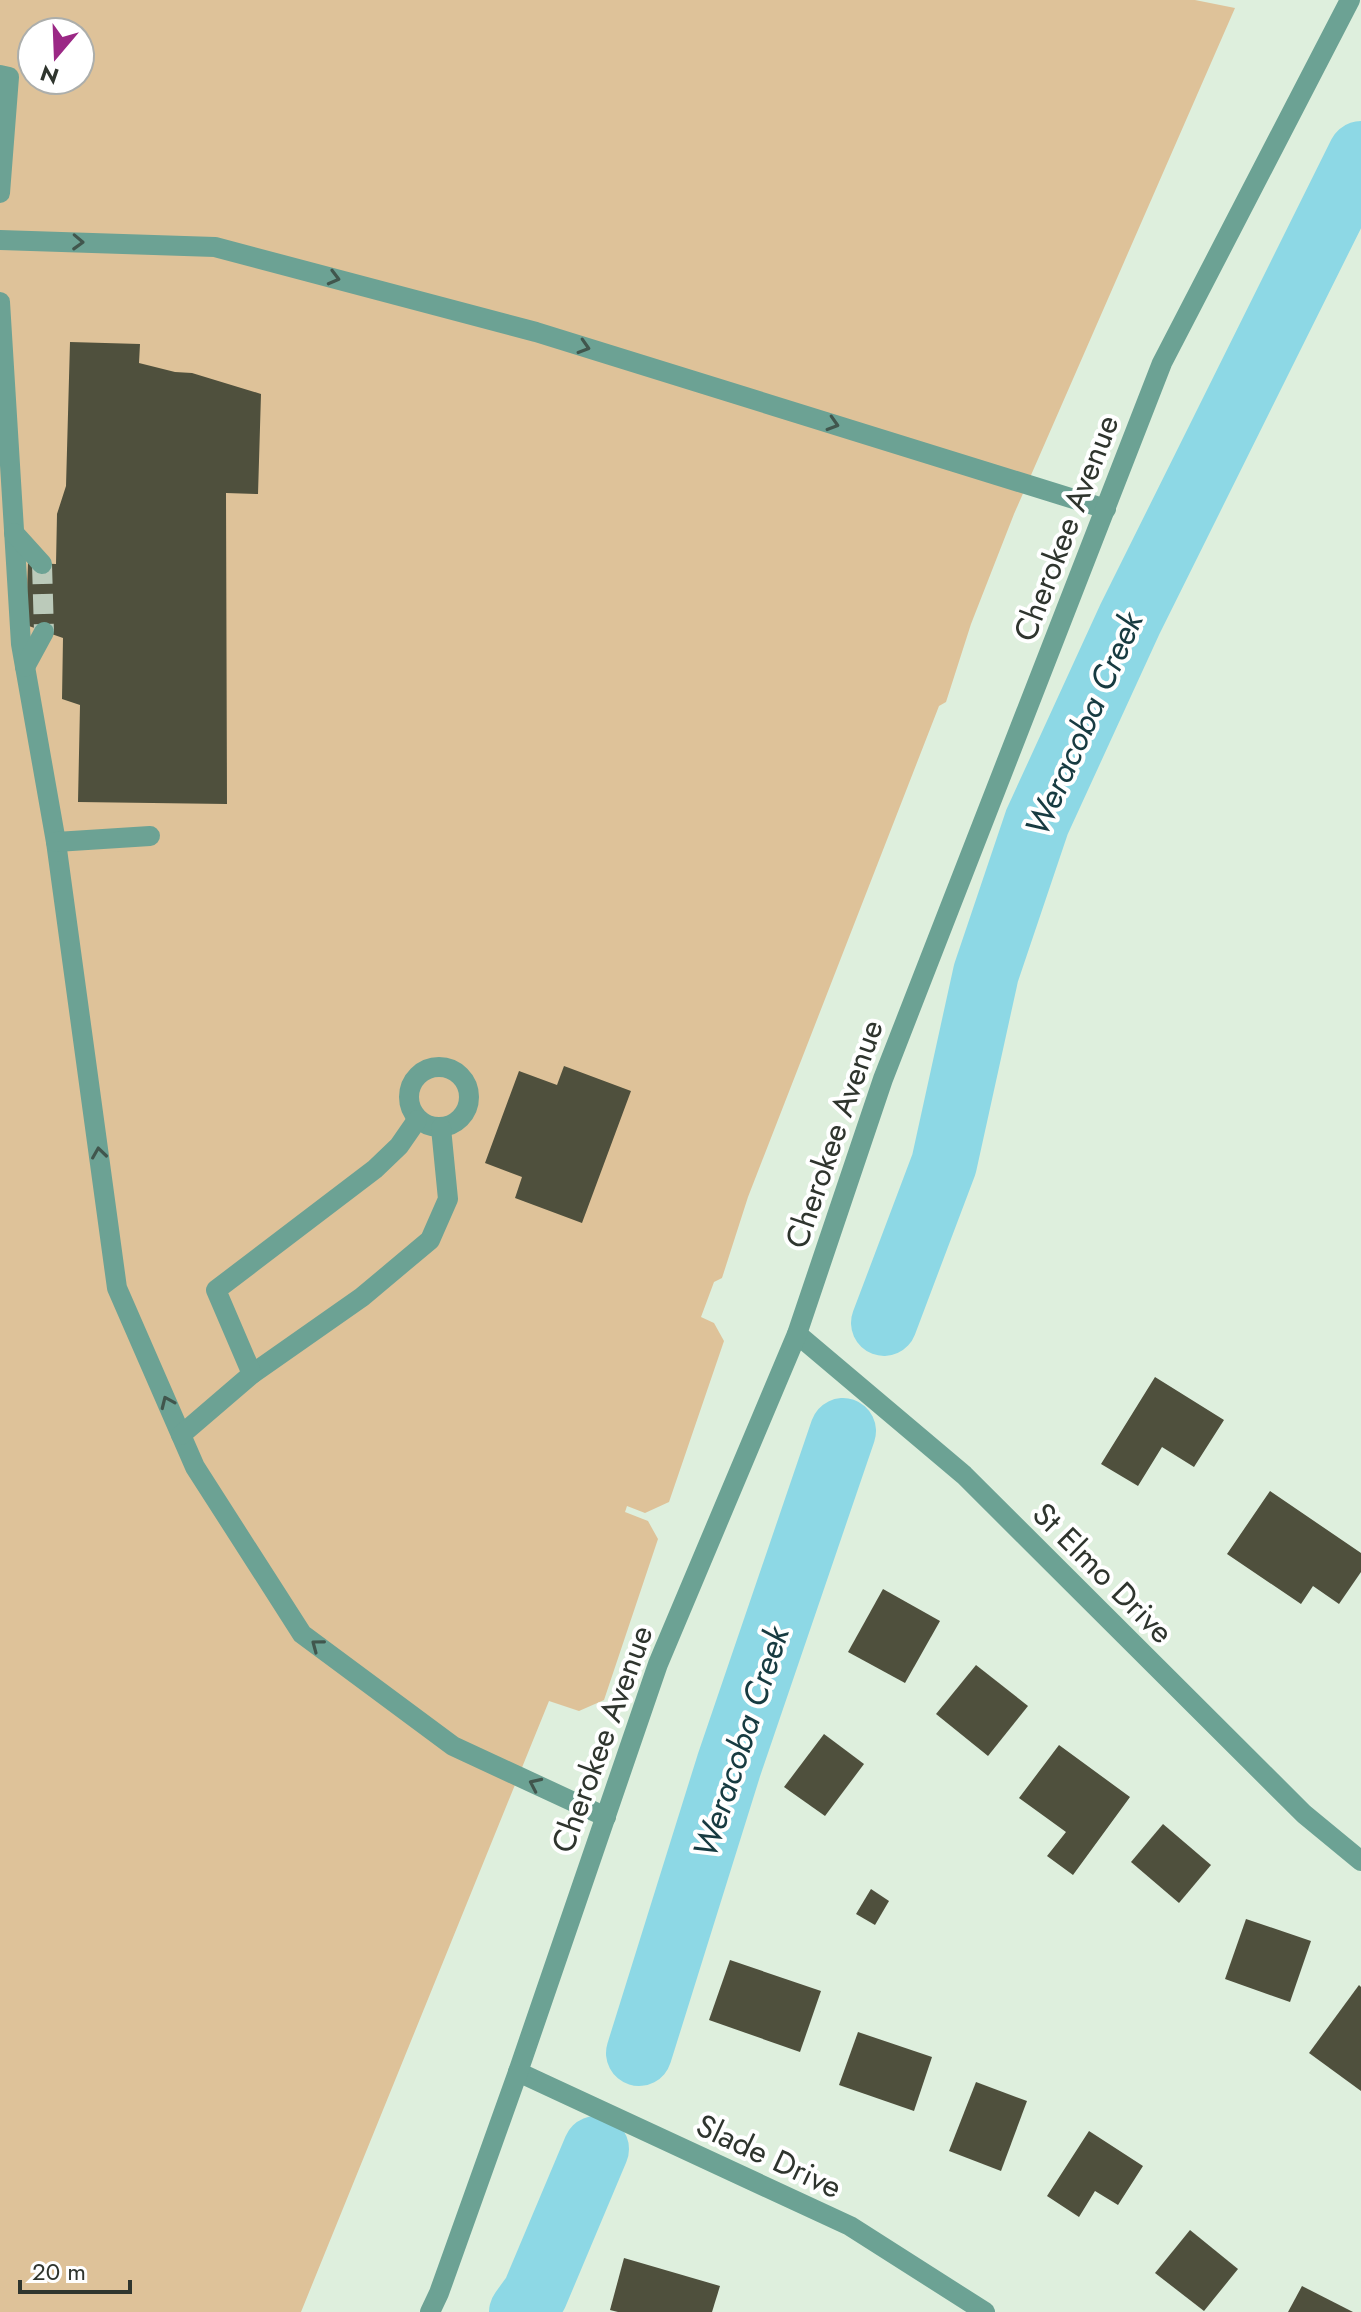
<svg xmlns="http://www.w3.org/2000/svg" width="1361" height="2312" viewBox="0 0 1361 2312" font-family="Jost,sans-serif">
<style>
.green{fill:#dec299;fill-rule:evenodd}
.lines{fill:none;stroke-linecap:round;stroke-linejoin:round}
.river{stroke:#8dd8e5;stroke-width:66}
.building{fill:#4f503d}
.minor-tunnel{stroke:#bbcaba;stroke-width:20;stroke-dasharray:20 10;stroke-linecap:butt}
.minor{stroke:#6ca294;stroke-width:20}
.oneway{stroke:#41564d}
.labels{text-anchor:middle;dominant-baseline:central;stroke-width:8;stroke-linejoin:round;paint-order:stroke}
.street-label{font-size:32px;fill:#2f352e;stroke:#fff}
.water-label{font-size:34px;font-style:italic;fill:#173b41;stroke:#fff}
</style>
<rect width="100%" height="100%" fill="#deefdd"/>
<path class="green" d="M0 0H1195L1235 8 1014 514 971 624 946 702 939 706 748 1197 722 1278 714 1282 701 1317 714 1323 724 1341 669 1502 645 1513 627 1506 625 1512 648 1521 658 1539 604 1700 579 1711 549 1701 301 2312H0ZM32 32H80V80H32Z"/>
<g class="lines">
<g class="river">
<polyline points="884,1323 944,1164 986,973 1037,822 1130,619 1361,154"/>
<polyline points="639,2053 729,1765 843,1431"/>
<polyline points="522,2312 535,2294 596,2149"/>
</g>
</g>
<g class="building">
<polygon points="70,342 140,344 139,363 175,372 192,373 261,394 258,494 226,493 227,804 78,802 80,705 62,699 63,638 26,625 28,563 56,564 57,514 66,486"/>
<polygon points="564,1066 631,1091 582,1223 515,1198 522,1177 485,1163 519,1071 557,1085"/>
<polygon points="1155,1377 1224,1420 1194,1467 1162,1447 1138,1486 1101,1464"/>
<polygon points="1270,1491 1361,1553 1361,1572 1339,1604 1313,1586 1301,1604 1227,1554"/>
<polygon points="883,1589 940,1621 905,1683 848,1652"/>
<polygon points="976,1665 1028,1706 988,1756 936,1714"/>
<polygon points="824,1734 864,1764 825,1816 784,1787"/>
<polygon points="1059,1745 1130,1797 1073,1875 1047,1856 1066,1832 1019,1798"/>
<polygon points="1163,1824 1211,1865 1179,1903 1131,1862"/>
<polygon points="871,1889 889,1901 875,1925 856,1914"/>
<polygon points="1246,1919 1311,1941 1290,2002 1225,1979"/>
<polygon points="730,1960 821,1991 800,2052 709,2020"/>
<polygon points="1359,1985 1361,1987 1361,2091 1309,2053"/>
<polygon points="858,2032 932,2057 914,2111 839,2085"/>
<polygon points="976,2082 1027,2101 1001,2171 949,2151"/>
<polygon points="1089,2131 1143,2166 1118,2205 1095,2191 1079,2217 1047,2196"/>
<polygon points="1190,2230 1238,2269 1204,2311 1155,2273"/>
<polygon points="624,2258 720,2286 712,2312 618,2312 610,2310"/>
<polygon points="1302,2286 1353,2312 1288,2312"/>
</g>
<g class="lines">
<polyline class="minor-tunnel" points="42,564 44,632"/>
<g class="minor">
<polyline points="0,75 9,77 0,193"/>
<polyline points="0,240 215,247 536,332 1106,509"/>
<polyline points="0,302 21,644 56,842 117,1288 195,1467 302,1634 453,1746 606,1817"/>
<polyline points="14,533 42,564"/>
<polyline points="25,667 44,632"/>
<polyline points="56,842 150,836"/>
<circle cx="439" cy="1097" r="30"/>
<polyline points="797,1334 964,1475 1304,1814 1361,1861"/>
<polyline points="252,1374 362,1297 430,1240 448,1199 441,1128"/>
<polyline points="181,1435 252,1374 216,1290 375,1169 399,1146 417,1120"/>
<polyline points="518,2072 850,2226 985,2312"/>
<polyline points="430,2312 439,2293 518,2072 658,1664 797,1334 883,1079 1162,363 1350,0"/>
</g>
</g>
<defs><path id="oneway-chevron" d="M-2-3.5L2.5 0L-2 3.5" fill="none" stroke-width="1.6" stroke-linecap="round" stroke-linejoin="round" transform="scale(2)"/></defs>
<g class="oneway">
<use href="#oneway-chevron" transform="translate(78 242) rotate(2)"/>
<use href="#oneway-chevron" transform="translate(334 278) rotate(15)"/>
<use href="#oneway-chevron" transform="translate(584 347) rotate(17)"/>
<use href="#oneway-chevron" transform="translate(833 424) rotate(17)"/>
<use href="#oneway-chevron" transform="translate(99 1153) rotate(-98)"/>
<use href="#oneway-chevron" transform="translate(167 1402) rotate(-114)"/>
<use href="#oneway-chevron" transform="translate(317 1645) rotate(-143)"/>
<use href="#oneway-chevron" transform="translate(535 1784) rotate(-155)"/>
</g>
<g class="labels">
<g class="street-label">
<text transform="translate(1066 528) rotate(-69)">Cherokee Avenue</text>
<text transform="translate(834 1134) rotate(-71)">Cherokee Avenue</text>
<text transform="translate(1103 1573) rotate(45)">St Elmo Drive</text>
<text transform="translate(602 1739) rotate(-70)">Cherokee Avenue</text>
<text transform="translate(769 2156) rotate(25)">Slade Drive</text>
</g>
<g class="water-label">
<text transform="translate(1084 724) rotate(-66)">Weracoba Creek</text>
<text transform="translate(741 1742) rotate(-72)">Weracoba Creek</text>
</g>
</g>
<g transform="translate(56 56) rotate(199)"><circle r="38" fill="#ffffff" stroke="#acaeab" stroke-width="2"/>
<path d="M0-6L14 30L0 20L-14 30Z" fill="#9b2885"/>
<text y="-12" font-size="22" font-weight="bold" text-anchor="middle" fill="#2f352e">N</text>
</g>
<path d="M20 2280v12h110v-12" fill="none" stroke="#2f352e" stroke-width="4"/>
<text x="32" y="2280" font-size="24" fill="#2f352e" stroke="#ffffff" stroke-width="6" paint-order="stroke">20 m</text>
</svg>
